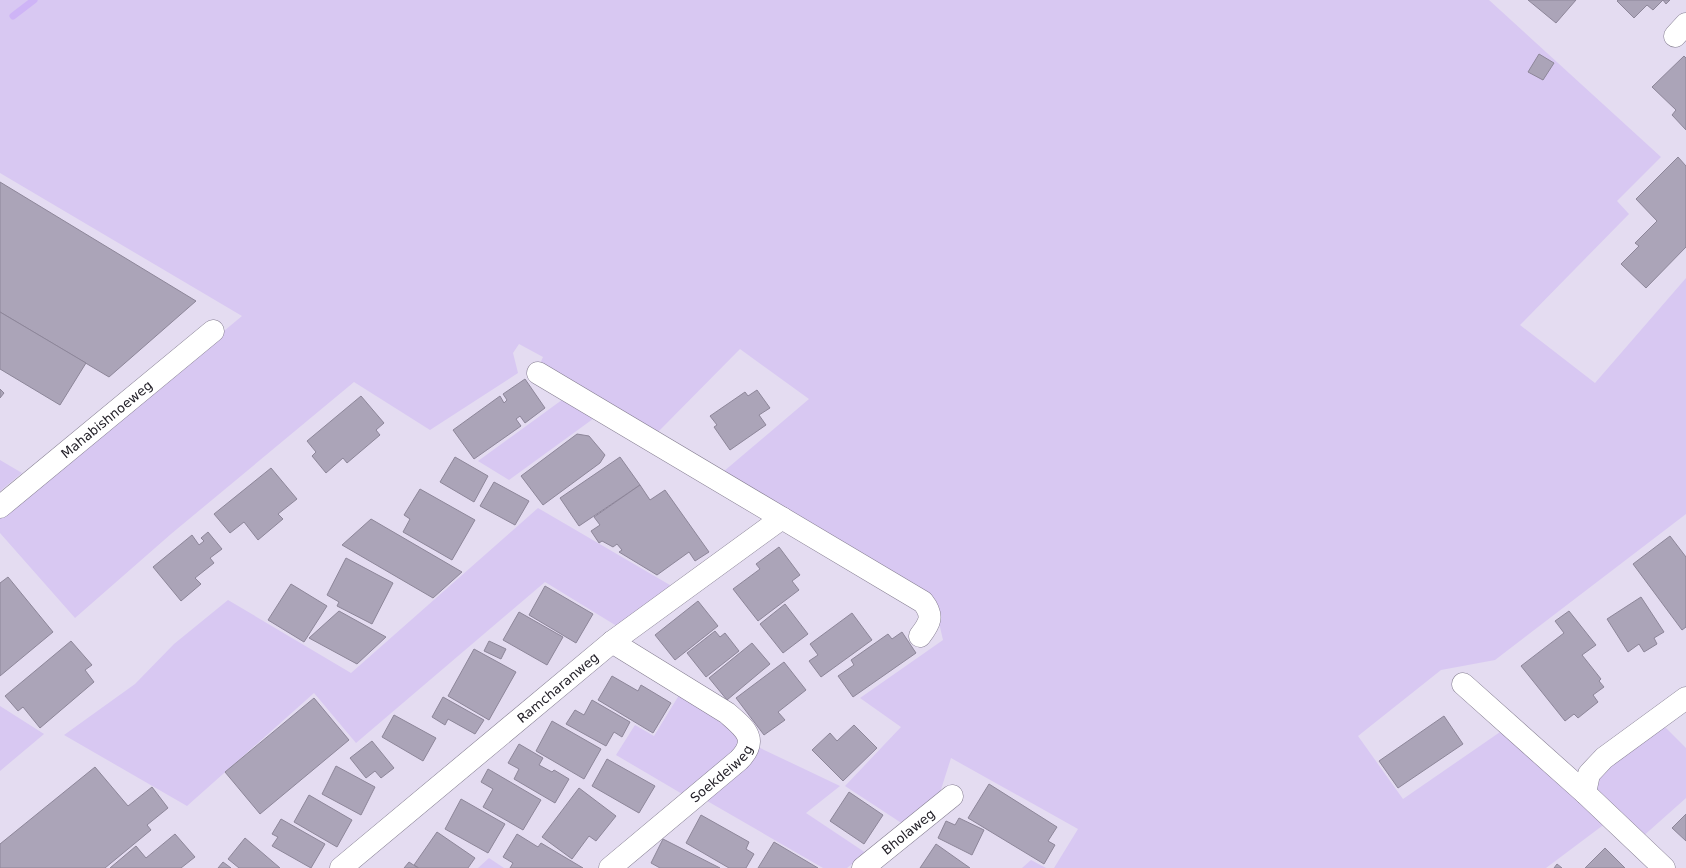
<svg xmlns="http://www.w3.org/2000/svg" width="1686" height="868" viewBox="0 0 1686 868" font-family="'DejaVu Sans',sans-serif">
<style>
.green{fill:#d8c8f2}
.lines{fill:none;stroke-linecap:round;stroke-linejoin:round}
.stream{stroke:#ceb4f6;stroke-width:7}
.building{fill:#aba4b8;stroke:#8d8699}
.minor-casing{stroke:#847d90;stroke-width:23}
.minor{stroke:#fff;stroke-width:22}
.labels{text-anchor:middle;dominant-baseline:central;stroke-width:3.5;stroke-linejoin:round;paint-order:stroke}
.street-label{font-size:13px;fill:#1f1c24;stroke:#fff}
</style>
<rect width="100%" height="100%" fill="#e4dcf1"/>
<g class="green">
<polygon points="0,0 1489,0 1661,157 1617,201 1629,214 1520,325 1595,383 1686,278 1686,514 1495,660 1441,670 1358,736 1403,799 1503,730 1606,823 1546,868 1054,868 1078,829 951,758 938,799 906,826 845,786 901,727 860,698 943,640 934,601 723,472 809,399 740,349 656,434 539,366 543,357 519,344 513,353 518,373 430,430 354,382 171,534 75,618 0,533 0,517 242,316 0,173"/>
<polygon points="566,397 597,416 509,480 478,461"/>
<polygon points="0,460 22,473 0,491"/>
<polygon points="538,508 675,588 620,628 545,582 356,743 314,693 187,806 64,735 135,684 174,644 228,600 351,673"/>
<polygon points="681,692 740,736 736,751 684,795 616,755 635,725 654,736"/>
<polygon points="0,706 44,734 0,771"/>
<polygon points="1662,724 1686,748 1686,798 1641,838 1594,792 1595,777"/>
<polygon points="758,747 840,786 806,813 866,853 847,868 823,868 702,798"/>
<polygon points="489,858 504,868 478,868"/>
<polygon points="1031,860 1046,868 1022,868"/>
</g>
<g class="lines">
<polyline class="stream" points="13,16 34,0"/>
</g>
<g class="building">
<polygon points="1528,0 1576,0 1556,23"/>
<polygon points="1618,0 1670,0 1666,4 1663,0 1653,10 1647,5 1634,18 1617,1"/>
<polygon points="1539,54 1554,63 1543,80 1528,72"/>
<polygon points="1684,56 1686,58 1686,130 1672,115 1676,110 1652,87"/>
<polygon points="1678,157 1686,166 1686,247 1646,288 1621,264 1639,246 1635,243 1657,221 1636,199"/>
<polygon points="0,182 196,301 109,377 0,312"/>
<polygon points="0,312 86,363 60,405 0,369"/>
<polygon points="525,379 545,408 525,423 520,416 516,419 521,426 474,459 453,430 500,396 504,403 507,400 503,394"/>
<polygon points="0,389 4,393 0,398"/>
<polygon points="757,390 770,408 759,415 766,425 730,450 714,427 717,425 710,416 745,392 748,396"/>
<polygon points="361,396 384,423 376,430 380,435 347,463 343,458 326,473 312,456 316,452 307,441"/>
<polygon points="577,434 589,436 605,455 600,463 543,505 521,476"/>
<polygon points="455,457 488,476 474,502 440,482"/>
<polygon points="620,457 640,485 579,526 560,498"/>
<polygon points="271,468 297,499 278,514 283,519 258,540 244,522 230,533 214,514"/>
<polygon points="494,482 529,501 515,525 480,506"/>
<polygon points="640,485 650,500 665,490 709,552 695,561 689,552 657,575 619,552 622,550 617,544 613,547 602,541 599,543 591,531 600,525 594,517"/>
<polygon points="420,489 475,520 452,560 403,532 410,519 404,515"/>
<polygon points="371,519 462,572 433,598 342,545"/>
<polygon points="208,532 222,549 210,558 214,563 195,578 201,584 181,601 153,567 192,535 199,545 204,541 201,538"/>
<polygon points="1670,536 1686,557 1686,627 1682,630 1633,564"/>
<polygon points="779,547 800,575 792,581 799,590 758,621 733,589 760,569 756,564"/>
<polygon points="346,558 393,583 372,624 337,606 339,602 327,595"/>
<polygon points="8,577 53,632 0,676 0,583"/>
<polygon points="291,584 327,606 304,642 268,620"/>
<polygon points="545,586 593,614 576,643 529,615"/>
<polygon points="1641,597 1664,632 1654,638 1657,644 1644,652 1639,644 1628,652 1607,619"/>
<polygon points="698,601 718,626 675,660 655,635"/>
<polygon points="785,604 808,634 783,653 760,624"/>
<polygon points="339,611 386,637 357,664 309,638"/>
<polygon points="1569,611 1596,645 1582,655 1601,679 1599,681 1604,687 1593,695 1598,702 1578,718 1574,714 1565,721 1521,666 1564,633 1555,621"/>
<polygon points="519,612 563,637 547,665 503,640"/>
<polygon points="852,613 872,640 821,677 809,661 818,655 810,644"/>
<polygon points="715,631 720,637 725,633 739,651 706,677 687,653"/>
<polygon points="902,632 916,653 853,697 838,676 854,665 851,660 888,634 892,639"/>
<polygon points="71,641 92,665 85,670 94,682 40,728 23,707 18,711 5,696"/>
<polygon points="489,641 506,649 501,659 484,651"/>
<polygon points="752,643 770,664 727,700 709,678"/>
<polygon points="474,649 516,672 489,720 448,696"/>
<polygon points="784,662 806,690 778,712 785,720 764,735 736,698"/>
<polygon points="612,676 638,691 641,685 671,703 653,733 598,700"/>
<polygon points="443,697 484,720 475,734 448,719 445,725 432,717"/>
<polygon points="314,698 349,740 260,814 225,772"/>
<polygon points="592,700 630,722 622,737 614,732 606,746 566,724 575,710 584,715"/>
<polygon points="394,715 436,738 423,761 382,737"/>
<polygon points="1444,716 1463,744 1398,788 1379,761"/>
<polygon points="552,721 601,749 584,779 536,751"/>
<polygon points="854,725 877,748 843,781 812,750 830,733 837,741"/>
<polygon points="372,741 394,768 381,778 375,771 366,778 350,758"/>
<polygon points="519,744 543,758 539,765 552,772 554,770 569,779 555,803 514,779 519,769 508,763"/>
<polygon points="607,759 655,786 639,813 592,786"/>
<polygon points="336,766 375,787 361,815 322,794"/>
<polygon points="95,767 128,806 152,787 168,808 147,825 151,830 105,868 0,868 0,844"/>
<polygon points="488,769 541,800 523,830 483,807 493,789 481,782"/>
<polygon points="989,784 1057,827 1048,841 1055,845 1044,864 968,818"/>
<polygon points="579,788 616,816 596,841 589,836 572,859 542,837"/>
<polygon points="849,792 883,815 864,844 830,821"/>
<polygon points="309,795 352,820 337,847 294,822"/>
<polygon points="461,799 505,824 488,853 445,829"/>
<polygon points="1686,814 1686,841 1672,828"/>
<polygon points="701,815 749,842 746,849 754,854 746,868 729,868 686,843"/>
<polygon points="959,818 984,830 972,855 938,838 946,821 955,825"/>
<polygon points="281,819 325,844 311,868 272,846 278,837 272,834"/>
<polygon points="437,832 475,858 468,868 419,868 414,865"/>
<polygon points="175,834 195,857 181,868 110,868 136,846 146,858"/>
<polygon points="517,834 538,847 541,843 583,868 510,868 513,863 503,857"/>
<polygon points="245,838 280,868 239,868 228,859"/>
<polygon points="663,839 720,868 660,868 651,863"/>
<polygon points="774,842 818,868 758,868"/>
<polygon points="936,844 970,868 920,868"/>
<polygon points="1605,848 1625,868 1585,868"/>
<polygon points="223,862 231,868 218,868"/>
<polygon points="409,862 418,868 404,868"/>
<polygon points="1557,864 1562,868 1554,868"/>
</g>
<g class="lines">
<defs>
<g id="minor">
<polyline points="1675,36 1686,24"/>
<path d="M538 373 923 602C934 616 930 623 920 636"/>
<path id="s1" d="M0 507 213 331"/>
<polyline points="1463,684 1585,793 1664,868"/>
<polyline points="1585,793 1589,774 1604,758 1686,698"/>
<path id="s2" d="M341 868 612 642 782 518"/>
<path id="s3" d="M610 868 739 760C760 739 744 728 727 713L612 642"/>
<path id="s4" d="M863 868 952 796"/>
</g>
</defs>
<use href="#minor" class="minor-casing"/>
<use href="#minor" class="minor"/>
</g>
<g class="labels">
<g class="street-label">
<text stroke="none"><textPath href="#s1" startOffset="138">Mahabishnoeweg</textPath></text>
<text stroke="none"><textPath href="#s2" startOffset="282">Ramcharanweg</textPath></text>
<text stroke="none"><textPath href="#s3" startOffset="146">Soekdeiweg</textPath></text>
<text stroke="none"><textPath href="#s4" startOffset="58">Bholaweg</textPath></text>
</g>
</g>
</svg>
